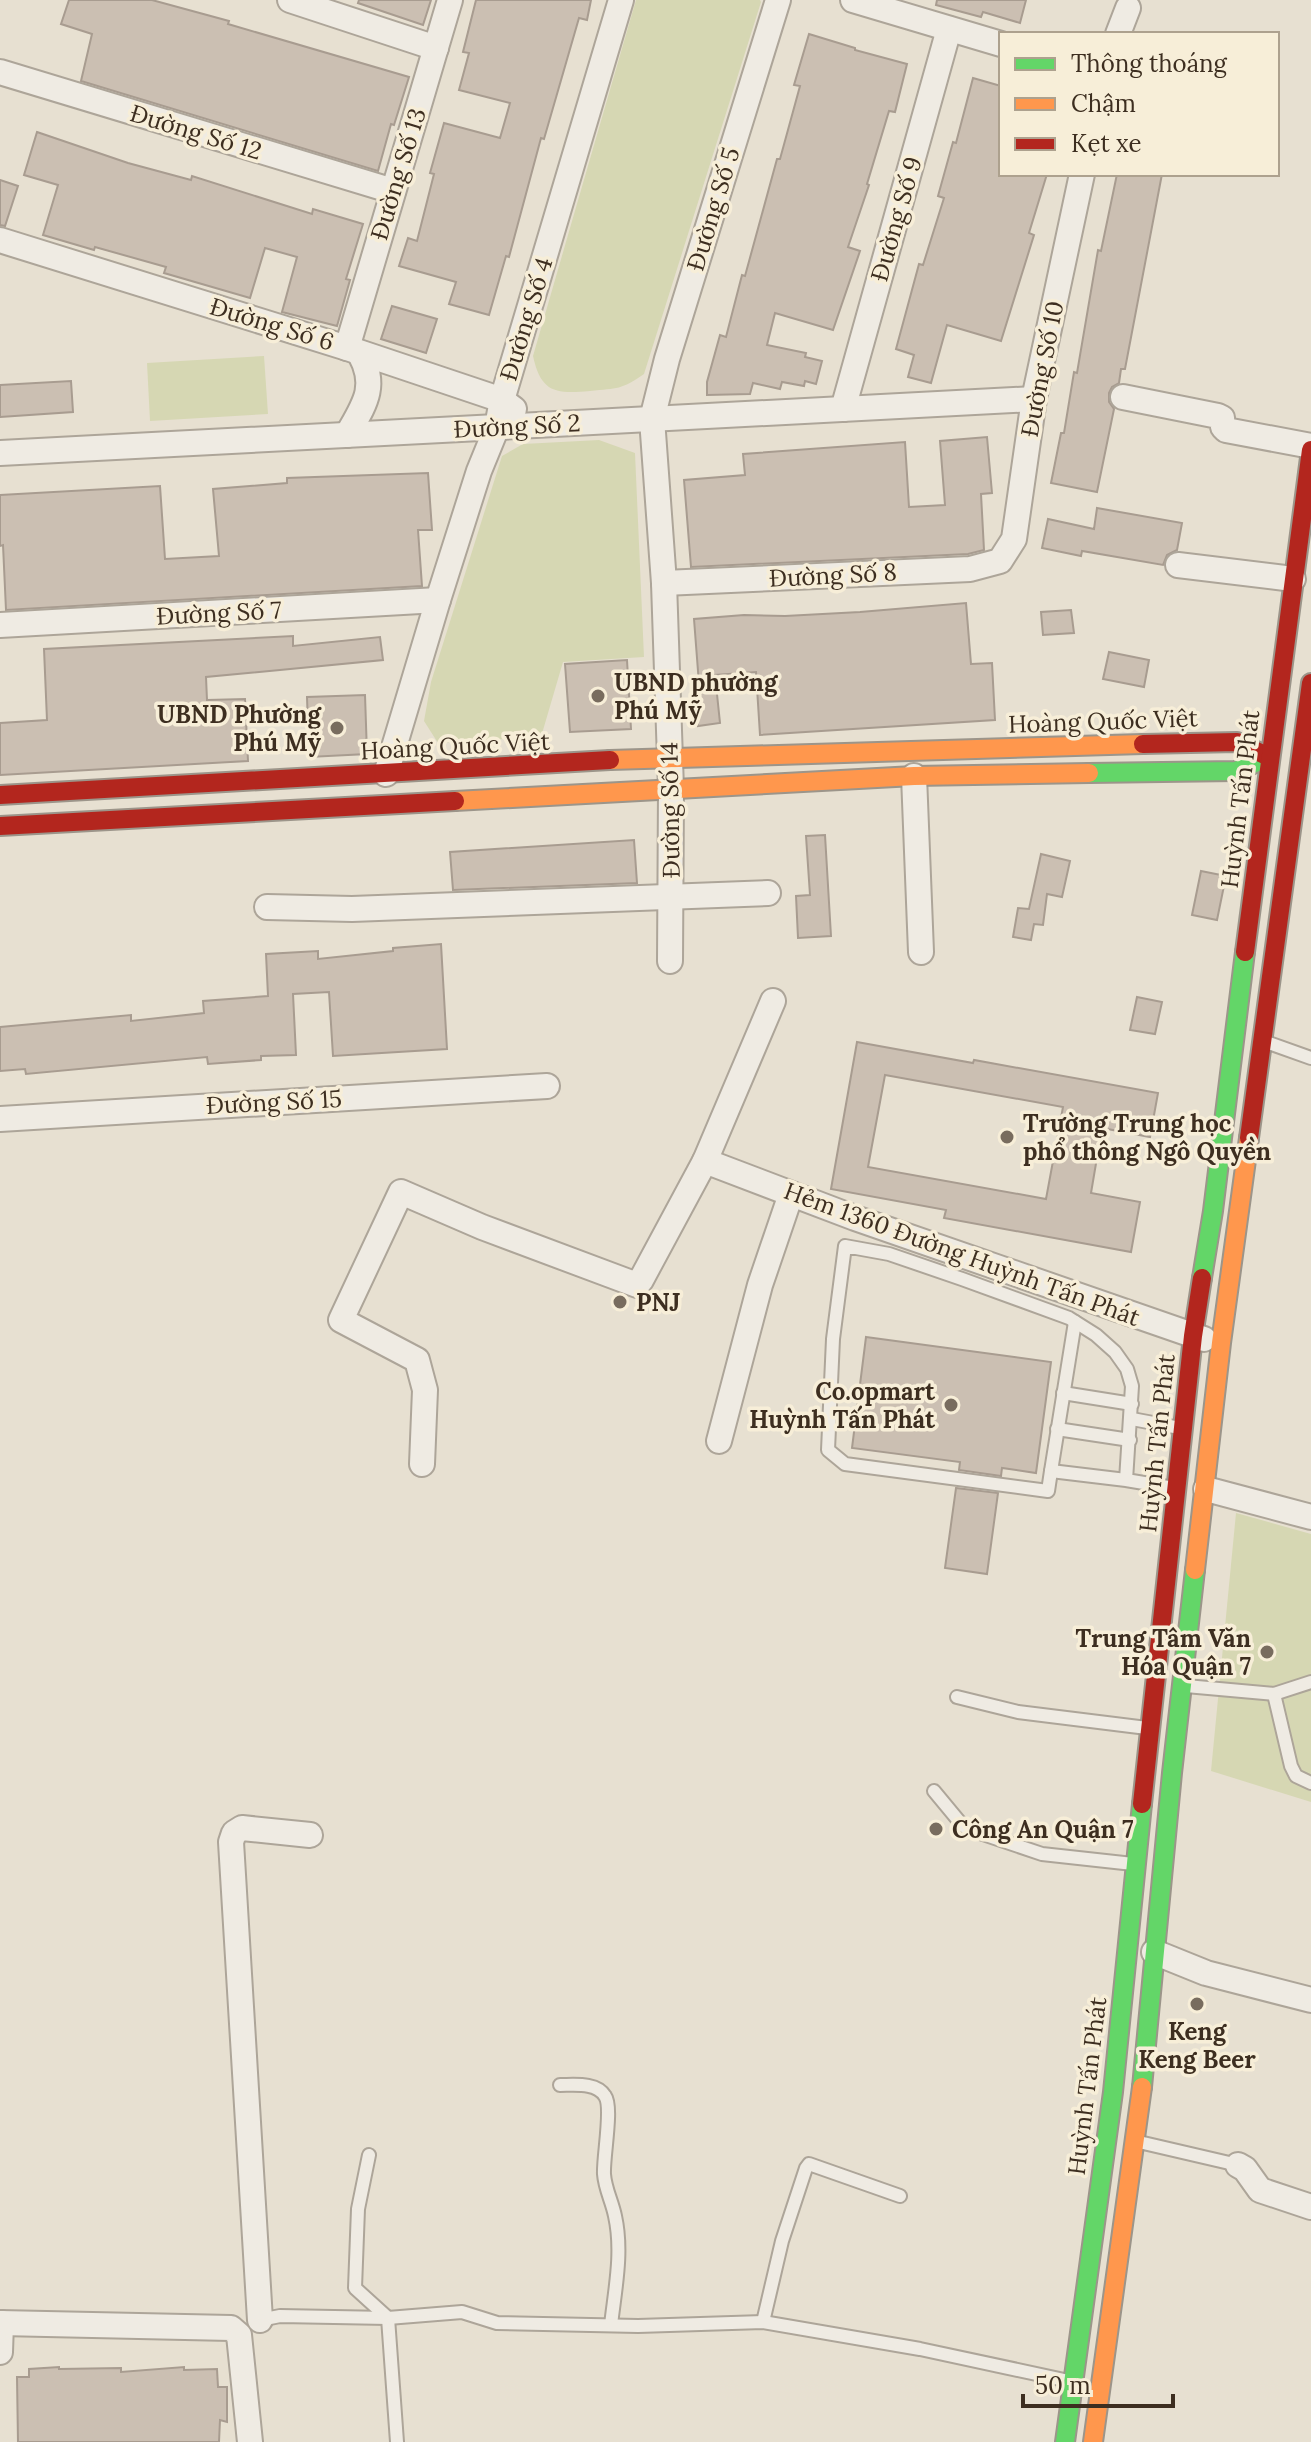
<svg xmlns="http://www.w3.org/2000/svg" width="1311" height="2442" viewBox="0 0 1311 2442" font-family="Lora,serif">
<style>
.green{fill:#d6d7b3}
.building{fill:#cbbfb2;stroke:#a89c90;stroke-width:2;fill-rule:evenodd}
.lines{fill:none;stroke-linecap:round;stroke-linejoin:round}
.lane-casing{stroke:#ada599;stroke-width:16}
.street-casing{stroke:#ada599;stroke-width:28}
.fast-casing{stroke:#9c958a;stroke-width:22}
.slow-casing{stroke:#9c958a;stroke-width:22}
.jam-casing{stroke:#9c958a;stroke-width:22}
.lane{stroke:#efebe3;stroke-width:12}
.street{stroke:#efebe3;stroke-width:24}
.fast{stroke:#63d668;stroke-width:18}
.slow{stroke:#ff974d;stroke-width:18}
.jam{stroke:#b3261e;stroke-width:18}
.poi-dot{fill:#786c5e;stroke:#f7eed8;stroke-width:3}
.labels{text-anchor:middle;dominant-baseline:central;stroke-width:7;stroke-linejoin:round;paint-order:stroke}
.street-label{font-size:24px;fill:#3d2e20;stroke:#f7eed8}
.poi-label{font-size:24px;font-weight:bold;fill:#3d2e20;stroke:#f7eed8;text-anchor:start}
</style>
<rect width="100%" height="100%" fill="#e7e0d1"/>
<g class="green">
<path d="M636 0H760L761 2 644 374C621 390 618 388 590 391 556 394 541 393 533 356Z"/>
<polygon points="264,356 268,414 150,421 147,363"/>
<polygon points="599,440 635,453 644,657 563,662 541,737 438,743 424,721 431,682 502,456 523,444"/>
<polygon points="1236,1513 1311,1534 1311,1802 1211,1771"/>
</g>
<g class="building">
<polygon points="69,0 152,0 229,21 228,24 409,77 394,125 391,124 378,171 81,81 92,34 61,24"/>
<polygon points="359,0 431,0 423,25 358,3"/>
<polygon points="476,0 591,0 587,20 579,18 544,139 541,138 509,257 506,256 489,315 449,304 456,282 399,266 408,238 417,241 434,174 430,173 444,123 500,138 510,103 459,90 469,53 463,52"/>
<polygon points="937,0 1026,0 1020,23 983,12 981,17 936,5"/>
<polygon points="809,34 855,48 855,50 907,64 895,112 889,111 867,184 869,185 848,247 860,251 833,330 775,313 767,345 806,353 805,357 822,361 816,384 805,381 804,386 782,382 780,389 753,383 750,394 707,395 707,382 720,335 726,337 742,275 745,276 777,159 780,159 800,86 794,85"/>
<polygon points="973,78 1001,86 1001,174 1047,174 1029,233 1034,235 1001,341 947,325 931,383 908,377 914,355 896,349 919,264 923,265 944,198 938,196 953,142 956,143"/>
<polygon points="37,132 128,163 191,180 192,176 312,214 313,209 363,224 346,279 350,280 337,326 282,312 297,257 265,248 250,298 164,273 166,267 95,247 94,250 43,235 58,185 24,175"/>
<polygon points="1117,174 1162,174 1125,369 1121,369 1119,383 1112,387 1109,393 1109,402 1114,409 1097,492 1051,483 1061,433 1064,433 1074,372 1077,373 1098,250 1101,251"/>
<polygon points="0,180 18,186 5,226 0,225"/>
<polygon points="392,306 437,319 426,353 381,339"/>
<polygon points="71,381 73,412 0,417 0,385"/>
<polygon points="987,437 992,493 981,494 984,550 968,554 691,567 684,480 745,475 743,454 905,442 909,507 945,505 940,441"/>
<polygon points="428,473 432,530 418,530 422,586 6,610 3,545 0,546 0,495 160,486 165,559 219,556 213,489 287,483 287,478"/>
<polygon points="1097,508 1182,523 1177,550 1167,555 1163,565 1082,551 1081,556 1042,548 1048,519 1094,529"/>
<polygon points="966,603 971,664 992,663 995,720 760,735 756,672 715,675 720,723 698,726 694,684 699,684 694,619 744,615 785,616 860,612"/>
<polygon points="1071,610 1074,633 1043,635 1041,612"/>
<polygon points="293,636 293,646 380,637 383,660 206,677 207,700 245,699 248,761 0,775 0,723 47,720 44,649"/>
<polygon points="1109,652 1149,660 1144,687 1103,679"/>
<polygon points="627,660 631,729 570,732 565,664"/>
<polygon points="365,695 367,754 309,757 307,697"/>
<polygon points="825,835 831,936 798,938 796,896 810,895 806,836"/>
<polygon points="634,840 637,883 453,890 450,852"/>
<polygon points="1041,854 1070,861 1062,897 1047,894 1043,925 1034,924 1031,940 1013,937 1018,908 1029,909"/>
<polygon points="1201,871 1226,876 1217,920 1192,915"/>
<polygon points="441,944 447,1049 333,1056 329,992 293,994 296,1055 261,1056 261,1060 208,1064 207,1057 26,1074 25,1069 0,1071 0,1027 131,1015 131,1021 204,1013 203,1001 268,996 266,954 318,951 318,959 393,951 393,948"/>
<polygon points="1137,997 1162,1002 1155,1034 1130,1030"/>
<path d="M857 1042 973 1063 974 1060 1158 1093 1150 1137 1102 1128 1091 1193 1140 1202 1131 1252 944 1218 946 1210 831 1189ZM885 1075 1063 1107 1046 1199 868 1167Z"/>
<polygon points="866,1337 1051,1362 1036,1473 1002,1468 1001,1476 959,1470 960,1462 852,1448"/>
<polygon points="956,1488 998,1493 987,1574 945,1568"/>
<polygon points="59,2367 59,2369 121,2368 121,2372 184,2367 184,2370 217,2369 218,2387 227,2387 227,2422 220,2420 219,2442 18,2442 17,2377 29,2377 29,2369"/>
</g>
<g class="lines">
<defs>
<g id="lane">
<polyline points="1266,1042 1311,1058"/>
<polyline points="1063,1393 1132,1404"/>
<polyline points="1132,1419 1180,1428"/>
<polyline points="1057,1429 1130,1440"/>
<polyline points="1051,1471 1075,1322"/>
<polyline points="1126,1480 1132,1386 1127,1369 1115,1352 1096,1335 1069,1318 962,1279 889,1254 845,1246 833,1339 828,1450 845,1464 1048,1491 1051,1471 1126,1480 1174,1488"/>
<polyline points="1186,1686 1274,1694 1311,1682"/>
<polyline points="1274,1694 1291,1766 1296,1776 1311,1783"/>
<polyline points="957,1697 1018,1712 1147,1728"/>
<polyline points="934,1791 963,1826 971,1830 1042,1854 1133,1864"/>
<path d="M560 2085C574 2085 597 2082 605 2096 613 2107 603 2157 604 2174 605 2189 612 2201 615 2216 623 2252 615 2289 611 2325"/>
<polyline points="1139,2142 1238,2165"/>
<polyline points="369,2155 358,2209 355,2288 388,2318 397,2442"/>
<polyline points="260,2320 280,2316 388,2318 462,2312 497,2323 638,2326 763,2322 920,2349 1069,2381"/>
<polyline points="763,2322 782,2241 806,2168 809,2164 900,2196"/>
</g>
<g id="street">
<polyline points="290,0 436,48"/>
<polyline points="853,0 1001,44"/>
<polyline points="1118,34 1128,8"/>
<polyline points="0,72 393,191"/>
<polyline points="0,240 347,348 502,400 514,409"/>
<polyline points="347,348 450,0"/>
<polyline points="1123,397 1218,416 1222,418 1223,427 1226,430 1311,446"/>
<polyline points="843,409 949,29"/>
<path d="M347 435C364 405 378 387 360 354"/>
<polyline points="0,453 1034,399"/>
<polyline points="1178,565 1293,579"/>
<polyline points="664,583 970,569 1000,561 1014,539 1034,399 1082,174"/>
<polyline points="0,625 438,600"/>
<polyline points="386,774 438,600 479,471 497,427 502,400 621,0"/>
<polyline points="914,776 921,952"/>
<polyline points="267,907 352,909 768,893"/>
<polyline points="670,961 671,789 664,583 652,419 667,359 778,0"/>
<polyline points="0,1119 547,1086"/>
<polyline points="705,1161 855,1218 1204,1339"/>
<polyline points="719,1441 760,1285 791,1194"/>
<polyline points="422,1464 425,1390 417,1360 341,1320 401,1192 482,1227 637,1285 641,1280 705,1161 773,1001"/>
<polyline points="1206,1489 1311,1517"/>
<polyline points="1154,1952 1206,1973 1311,2000"/>
<polyline points="1238,2165 1245,2169 1260,2190 1311,2207"/>
<polyline points="260,2320 231,1842 234,1833 242,1828 310,1835"/>
<polyline points="0,2323 231,2328 239,2335 250,2442"/>
<polyline points="0,2352 1,2323"/>
</g>
<g id="fast">
<polyline points="1089,773 1236,771 1269,757"/>
<polyline points="1202,1278 1213,1211 1245,952"/>
<polyline points="1142,2087 1172,1773 1195,1570"/>
<polyline points="1065,2442 1113,2092 1142,1804"/>
</g>
<g id="slow">
<polyline points="610,760 1143,744"/>
<polyline points="455,801 914,776 1089,773"/>
<polyline points="1195,1570 1221,1343 1249,1138"/>
<polyline points="1093,2442 1142,2087"/>
</g>
<g id="jam">
<polyline points="1143,744 1237,742 1269,757"/>
<polyline points="0,795 610,760"/>
<polyline points="0,826 455,801"/>
<polyline points="1245,952 1311,450"/>
<polyline points="1249,1138 1311,683"/>
<polyline points="1142,1804 1193,1336 1202,1278"/>
</g>
</defs>
<use href="#lane" class="lane-casing"/>
<use href="#street" class="street-casing"/>
<use href="#fast" class="fast-casing"/>
<use href="#slow" class="slow-casing"/>
<use href="#jam" class="jam-casing"/>
<use href="#lane" class="lane"/>
<use href="#street" class="street"/>
<use href="#fast" class="fast"/>
<use href="#slow" class="slow"/>
<use href="#jam" class="jam"/>
</g>
<g class="poi-dot">
<circle cx="598" cy="696" r="8"/>
<circle cx="337" cy="728" r="8"/>
<circle cx="1007" cy="1137" r="8"/>
<circle cx="620" cy="1302" r="8"/>
<circle cx="951" cy="1405" r="8"/>
<circle cx="1267" cy="1652" r="8"/>
<circle cx="936" cy="1829" r="8"/>
<circle cx="1197" cy="2004" r="8"/>
</g>
<g class="labels">
<g class="street-label">
<text transform="translate(196 132) rotate(17)">Đường Số 12</text>
<text transform="translate(398 174) rotate(-73)">Đường Số 13</text>
<text transform="translate(713 209) rotate(-73)">Đường Số 5</text>
<text transform="translate(896 219) rotate(-74)">Đường Số 9</text>
<text transform="translate(526 319) rotate(-73)">Đường Số 4</text>
<text transform="translate(272 324) rotate(17)">Đường Số 6</text>
<text transform="translate(1042 369) rotate(-79)">Đường Số 10</text>
<text transform="translate(517 426) rotate(-3)">Đường Số 2</text>
<text transform="translate(833 575) rotate(-3)">Đường Số 8</text>
<text transform="translate(219 613) rotate(-3)">Đường Số 7</text>
<text transform="translate(1103 721) rotate(-2)">Hoàng Quốc Việt</text>
<text transform="translate(455 746) rotate(-3)">Hoàng Quốc Việt</text>
<text transform="translate(1240 799) rotate(-83)">Huỳnh Tấn Phát</text>
<text transform="translate(670 810) rotate(-91)">Đường Số 14</text>
<text transform="translate(274 1102) rotate(-3)">Đường Số 15</text>
<text transform="translate(962 1254) rotate(20)">Hẻm 1360 Đường Huỳnh Tấn Phát</text>
<text transform="translate(1157 1443) rotate(-84)">Huỳnh Tấn Phát</text>
<text transform="translate(1087 2086) rotate(-83)">Huỳnh Tấn Phát</text>
</g>
<g class="poi-label">
<text x="614" y="682">UBND phường<tspan x="614" dy="28">Phú Mỹ</tspan></text>
<text x="321" y="714" text-anchor="end">UBND Phường<tspan x="321" dy="28">Phú Mỹ</tspan></text>
<text x="1023" y="1123">Trường Trung học<tspan x="1023" dy="28">phổ thông Ngô Quyền</tspan></text>
<text x="636" y="1302">PNJ</text>
<text x="935" y="1391" text-anchor="end">Co.opmart<tspan x="935" dy="28">Huỳnh Tấn Phát</tspan></text>
<text x="1251" y="1638" text-anchor="end">Trung Tâm Văn<tspan x="1251" dy="28">Hóa Quận 7</tspan></text>
<text x="952" y="1829">Công An Quận 7</text>
<text x="1197" y="2031" text-anchor="middle">Keng<tspan x="1197" dy="28">Keng Beer</tspan></text>
</g>
</g>
<rect x="999" y="32" width="280" height="144" fill="#f7eed8" stroke="#ada18e" stroke-width="2"/>
<rect x="1015" y="58" width="40" height="12" fill="#63d668" stroke="#ada18e" stroke-width="2"/>
<text x="1071" y="72" font-size="24" fill="#3d2e20">Thông thoáng</text>
<rect x="1015" y="98" width="40" height="12" fill="#ff974d" stroke="#ada18e" stroke-width="2"/>
<text x="1071" y="112" font-size="24" fill="#3d2e20">Chậm</text>
<rect x="1015" y="138" width="40" height="12" fill="#b3261e" stroke="#ada18e" stroke-width="2"/>
<text x="1071" y="152" font-size="24" fill="#3d2e20">Kẹt xe</text>
<path d="M1023 2394v12h150v-12" fill="none" stroke="#3d2e20" stroke-width="4"/>
<text x="1035" y="2394" font-size="24" fill="#3d2e20" stroke="#f7eed8" stroke-width="6" paint-order="stroke">50 m</text>
</svg>
